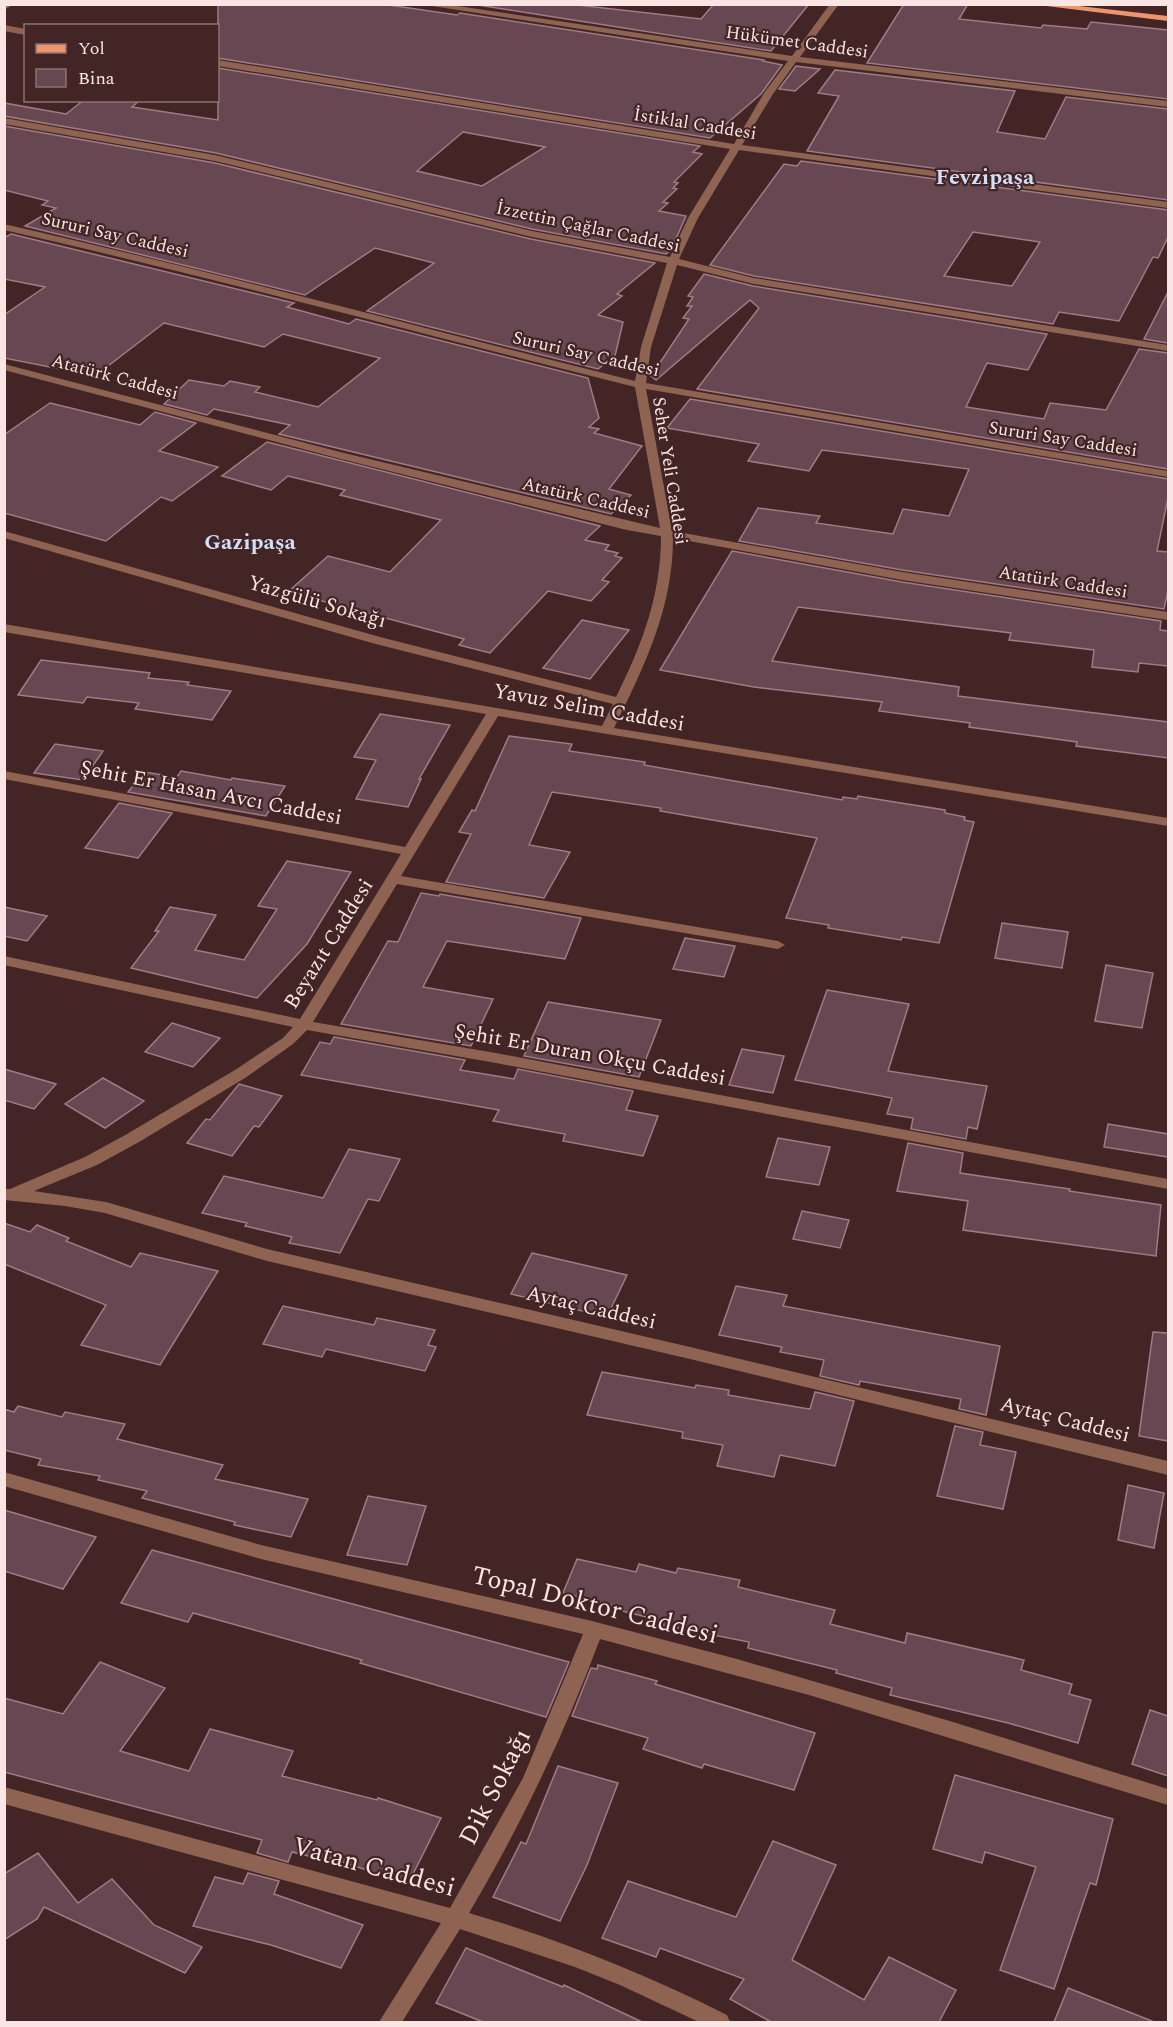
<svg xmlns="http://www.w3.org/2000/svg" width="1173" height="2027" viewBox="0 0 1173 2027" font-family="Spectral,serif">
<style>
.building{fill:#674751;stroke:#9f7c86;stroke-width:1.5;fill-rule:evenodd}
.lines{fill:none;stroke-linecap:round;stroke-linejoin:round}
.minor{fill:#8e6351;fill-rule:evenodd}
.major{fill:#ed956e;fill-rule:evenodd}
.labels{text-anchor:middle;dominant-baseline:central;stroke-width:4.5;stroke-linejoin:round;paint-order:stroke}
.far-street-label{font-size:18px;fill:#f9e5e3;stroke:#432525}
.street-label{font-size:21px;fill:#f9e5e3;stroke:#432525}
.far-district-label{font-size:22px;font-weight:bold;fill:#d2dffa;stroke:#432525}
.near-street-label{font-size:26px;fill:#f9e5e3;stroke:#432525}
</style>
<rect width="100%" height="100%" fill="#432525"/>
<g class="building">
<polygon points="218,4 382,4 457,15 460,13 764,60 763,61 782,65 761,94 710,138 218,58"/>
<polygon points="471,4 568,4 701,19 714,4 809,4 771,51"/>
<polygon points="904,4 968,4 959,19 1041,28 1043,25 1087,29 1091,22 1168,30 1168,99 867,63"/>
<polygon points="796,66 820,69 795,91 779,89"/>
<path d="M218 68 700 146 693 152 702 154 674 182 678 183 673 188 677 189 663 202 668 203 659 211 686 216 671 250 666 254 532 229 216 153 4 116V103L66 114 84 100H140L132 107 218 120ZM463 132 545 147 482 186 417 171Z"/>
<polygon points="835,70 1015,91 997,132 1045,139 1066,97 1168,109 1168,200 807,151 839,96 818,93"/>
<polygon points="4,126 215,163 531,239 655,263 617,294 622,296 598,315 623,322 615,356 598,369 367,311 434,263 375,248 305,295 25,226 56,208 42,205 48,201 4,190"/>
<path d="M801 161 1168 210V237L1158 258 1153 257 1119 321 1059 312 1053 324 754 276 710 265 784 164 797 166ZM973 232 1040 242 1012 286 944 276Z"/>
<polygon points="11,234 294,303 287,307 349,324 356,319 588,378 599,418 589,427 599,429 594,433 642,446 609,489 631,495 611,514 279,434 290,425 214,409 207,415 164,404 189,380 224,386 230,381 260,387 255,392 318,407 380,358 283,334 264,347 164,323 95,376 4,358 4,315 45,287 4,279 4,238"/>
<polygon points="704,274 753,286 1047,334 1028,370 987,363 966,407 1044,419 1050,403 1106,410 1139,349 1168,353 1168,469 697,389 759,308 750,300 656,380 651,376 689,319 683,318 692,306 687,306 693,297 688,296"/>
<polygon points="1168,292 1168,343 1144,339"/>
<polygon points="690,399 1168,479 1168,498 1157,551 1168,552 1168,591 1164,609 902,570 739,541 758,508 820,516 816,523 893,534 903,509 949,516 969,469 822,450 809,471 748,461 759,444 667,428"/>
<polygon points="50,403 140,425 155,412 196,423 159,451 218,467 172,501 161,497 106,541 4,513 4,435"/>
<polygon points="267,442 600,526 585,540 609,545 605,550 618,553 615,556 622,558 602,580 609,582 591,601 548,591 490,653 459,645 464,639 288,592 328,556 390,572 441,520 340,495 345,490 288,476 271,490 222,476"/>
<polygon points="732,551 902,582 1161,621 1160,630 1168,631 1168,666 1139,663 1138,672 1092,667 1094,650 1009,640 1011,633 798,607 772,661 959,687 958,696 1168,722 1168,758 1076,746 1077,742 969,727 970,723 879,711 882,702 754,687 660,670"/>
<polygon points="582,620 629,630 590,679 543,668"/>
<polygon points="41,660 150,673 148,678 189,682 187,685 231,691 212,720 135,709 139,703 87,697 83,703 18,695"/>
<polygon points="380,714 450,725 419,779 421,779 408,807 356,799 376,760 354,757"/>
<polygon points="509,736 572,744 569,751 645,762 644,765 842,800 843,797 857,799 858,796 888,801 945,810 945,813 965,817 964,820 974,822 939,943 902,937 901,940 853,932 828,928 829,925 786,918 817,838 660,811 661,808 552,792 529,845 570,852 544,898 446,882 471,834 459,832 472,810 475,811"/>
<polygon points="55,744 103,751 83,780 34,773"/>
<polygon points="181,771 231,780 232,778 285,786 266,816 128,792 144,772 177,777"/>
<polygon points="119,803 172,813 138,858 85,848"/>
<polygon points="287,861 351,872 307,944 257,998 131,968 159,931 155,931 170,907 216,915 195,950 244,960 277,909 258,906"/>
<polygon points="421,893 439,896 440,894 581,918 565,959 447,941 423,987 493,999 471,1046 341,1024 388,941 398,942"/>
<polygon points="4,907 47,916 27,941 4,936"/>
<polygon points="1002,923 1068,932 1062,968 995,958"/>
<polygon points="685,938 735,946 724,977 673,969"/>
<polygon points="1106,965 1153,973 1142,1028 1095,1021"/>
<polygon points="827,990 909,1004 888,1071 987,1086 977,1129 968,1127 966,1139 911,1129 913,1118 887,1114 892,1098 795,1080"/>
<polygon points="548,1002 661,1020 639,1077 524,1056"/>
<polygon points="172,1023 220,1038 193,1067 145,1052"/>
<polygon points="334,1037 465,1060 460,1070 514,1079 518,1069 633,1091 626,1110 658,1116 643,1156 563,1141 565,1134 493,1121 499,1110 301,1075 320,1042 330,1044"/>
<polygon points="742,1049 784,1056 773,1093 729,1085"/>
<polygon points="4,1069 56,1084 34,1109 4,1100"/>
<polygon points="103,1078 144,1101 105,1128 65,1104"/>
<polygon points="239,1084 282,1096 259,1127 254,1126 232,1156 187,1143 206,1119 210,1120"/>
<polygon points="1108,1124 1168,1134 1168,1157 1104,1147"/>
<polygon points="778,1138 830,1147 819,1185 766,1177"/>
<polygon points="908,1143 963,1153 960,1173 1070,1189 1069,1191 1161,1205 1156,1256 963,1230 968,1201 897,1191"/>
<polygon points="349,1149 400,1159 379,1201 368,1199 340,1253 289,1243 292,1237 245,1226 247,1223 202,1213 224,1176 323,1198"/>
<polygon points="802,1211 849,1220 840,1248 793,1239"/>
<polygon points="4,1223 30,1232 37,1225 69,1238 66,1241 131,1267 140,1253 218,1271 160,1365 81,1345 106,1305 4,1264"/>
<polygon points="532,1253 627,1275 607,1317 511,1294"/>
<polygon points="736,1286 787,1295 783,1306 1000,1346 986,1415 959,1409 961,1399 860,1381 859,1385 820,1376 824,1360 780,1352 782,1347 719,1335"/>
<polygon points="283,1306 374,1325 377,1318 435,1330 428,1345 436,1347 425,1371 326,1349 322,1357 263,1344"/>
<polygon points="1153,1332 1168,1333 1168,1441 1139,1436"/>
<polygon points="602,1372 695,1388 696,1385 729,1390 728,1395 803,1408 810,1409 815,1392 854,1401 835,1466 780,1455 774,1477 717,1466 723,1445 682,1438 683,1432 587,1415"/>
<polygon points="18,1406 62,1417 65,1412 125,1424 117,1439 223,1465 215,1479 308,1499 291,1537 234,1525 235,1522 142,1498 147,1491 98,1480 100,1476 38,1465 41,1459 4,1450 4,1409 14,1412"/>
<polygon points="955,1426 983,1432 980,1445 1016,1452 1003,1509 937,1496"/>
<polygon points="1128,1485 1164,1493 1154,1548 1118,1540"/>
<polygon points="368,1496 426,1506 407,1565 347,1555"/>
<polygon points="4,1510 96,1537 63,1589 4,1571"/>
<polygon points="152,1550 468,1635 569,1662 546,1717 360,1663 362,1660 193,1613 188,1622 121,1603"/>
<polygon points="577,1559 636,1572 639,1564 676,1573 678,1568 740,1580 738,1587 835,1610 830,1624 905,1643 907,1633 1024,1660 1021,1670 1072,1684 1069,1694 1091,1700 1078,1743 1008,1723 890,1695 892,1688 836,1673 837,1670 748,1648 749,1642 662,1625 663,1621 622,1611 623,1608 563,1593"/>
<polygon points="100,1662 165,1688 120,1751 189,1771 210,1729 293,1751 282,1776 377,1800 378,1798 441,1818 408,1884 331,1858 330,1861 292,1852 288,1862 257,1853 262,1840 4,1772 4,1698 63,1714"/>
<polygon points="598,1665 657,1681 655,1684 815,1733 794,1790 704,1764 702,1768 643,1749 648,1738 572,1716 591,1668 597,1669"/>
<polygon points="1150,1710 1168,1716 1168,1776 1132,1764"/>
<polygon points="558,1766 618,1783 587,1865 560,1921 493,1897 521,1842 526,1844"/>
<polygon points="955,1775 1113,1819 1096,1885 1090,1883 1054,1989 1000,1970 1036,1867 985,1852 982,1863 933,1849"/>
<polygon points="773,1841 836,1865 792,1960 864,2000 889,1957 956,1990 939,2022 771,2022 730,1999 744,1979 660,1948 656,1957 602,1938 628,1881 736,1917"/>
<polygon points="38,1853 78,1903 112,1879 154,1925 202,1947 185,1973 44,1907 37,1919 4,1940 4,1874"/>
<polygon points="248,1873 279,1881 274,1894 363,1925 341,1968 271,1945 193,1926 215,1877 243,1884"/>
<polygon points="466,1948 563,1987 564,1985 642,2022 483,2022 436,2003"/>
<polygon points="1068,1988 1152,2021 1152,2022 1054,2022"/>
</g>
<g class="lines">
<g class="minor">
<polygon points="4,4 14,4 4,10"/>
<path d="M419 4H444L792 56 830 4H839L800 57 1168 101V107L796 62 773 94 742 145 1168 202V208L739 150 698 218 679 259 754 278 1168 345V351L754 284 677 265 651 347 646 383 1168 471V477L646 389 672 531 902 572 1168 612V620L902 580 673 538C673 609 644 667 614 728L1168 818V826L498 716 401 876 778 941 785 945 778 949 397 884 313 1022 496 1053 1168 1179V1189L496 1063 307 1030 293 1044 245 1078 139 1142 97 1165 34 1191 106 1202 267 1249 690 1347 1168 1461V1475L690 1359 267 1261 105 1213 65 1206 4 1200V1189H10L85 1157 127 1134 235 1070 283 1038 293 1027 4 965V956L300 1019 401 854 4 779V771L405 847 486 714 4 632V624L602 726 613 704 372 643 4 538V531L380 637 616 697C642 645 661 595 661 536L627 530 337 458 4 370V364L344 453 660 528 635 387C425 335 216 278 4 230V224C216 272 425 329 635 381L641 347 667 263 532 237 215 161 4 124V118L215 155 532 231 670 257 688 218 730 149 218 66V60L734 144 764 93 788 61Z"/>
<polygon points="4,25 26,29 26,35 4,31"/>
<path d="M4 1472 261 1545 592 1621 737 1659 953 1722 1168 1789V1805L809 1695 600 1639C564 1735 521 1825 469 1913 558 1939 644 1973 727 2015L730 2022H699L620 1985 575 1967 460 1929 402 2022H379L441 1923 4 1804V1787L450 1908 523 1778 583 1634 261 1559 4 1486Z"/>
</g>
<polygon class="major" points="1030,4 1061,4 1168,16 1168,21"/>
</g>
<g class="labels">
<g class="far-street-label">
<text transform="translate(797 42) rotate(8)">Hükümet Caddesi</text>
<text transform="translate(695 124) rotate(9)">İstiklal Caddesi</text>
<text transform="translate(588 227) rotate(12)">İzzettin Çağlar Caddesi</text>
<text transform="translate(115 235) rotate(13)">Sururi Say Caddesi</text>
<text transform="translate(586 354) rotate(13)">Sururi Say Caddesi</text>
<text transform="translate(115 377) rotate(15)">Atatürk Caddesi</text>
<text transform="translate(1063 439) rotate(9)">Sururi Say Caddesi</text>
<text transform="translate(670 471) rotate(81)">Seher Yeli Caddesi</text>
<text transform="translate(586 498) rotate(13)">Atatürk Caddesi</text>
<text transform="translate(1063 582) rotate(9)">Atatürk Caddesi</text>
</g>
<g class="street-label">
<text transform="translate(317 602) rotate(16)">Yazgülü Sokağı</text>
<text transform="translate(589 708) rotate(10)">Yavuz Selim Caddesi</text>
<text transform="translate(211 793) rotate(11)">Şehit Er Hasan Avcı Caddesi</text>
<text transform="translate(329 944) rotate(-58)">Beyazıt Caddesi</text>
<text transform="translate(590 1055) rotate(10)">Şehit Er Duran Okçu Caddesi</text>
<text transform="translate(591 1308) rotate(13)">Aytaç Caddesi</text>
<text transform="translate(1065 1420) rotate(14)">Aytaç Caddesi</text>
</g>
<g class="far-district-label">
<text x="985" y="177">Fevzipaşa</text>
<text x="250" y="542">Gazipaşa</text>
</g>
<g class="near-street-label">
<text transform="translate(595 1605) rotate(14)">Topal Doktor Caddesi</text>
<text transform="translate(495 1787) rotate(-63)">Dik Sokağı</text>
<text transform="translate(374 1867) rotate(15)">Vatan Caddesi</text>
</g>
</g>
<rect width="1173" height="2027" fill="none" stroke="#f9e5e3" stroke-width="12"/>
<rect x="24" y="24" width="195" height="78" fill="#432525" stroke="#8c7271" stroke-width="1.5"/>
<rect x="36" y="44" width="30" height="9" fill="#ed956e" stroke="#8c7271" stroke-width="1.5"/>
<text x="78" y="54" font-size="18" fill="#f9e5e3">Yol</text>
<rect x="36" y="69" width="30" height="18" fill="#674751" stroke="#8c7271" stroke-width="1.5"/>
<text x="78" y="84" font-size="18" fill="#f9e5e3">Bina</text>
</svg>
